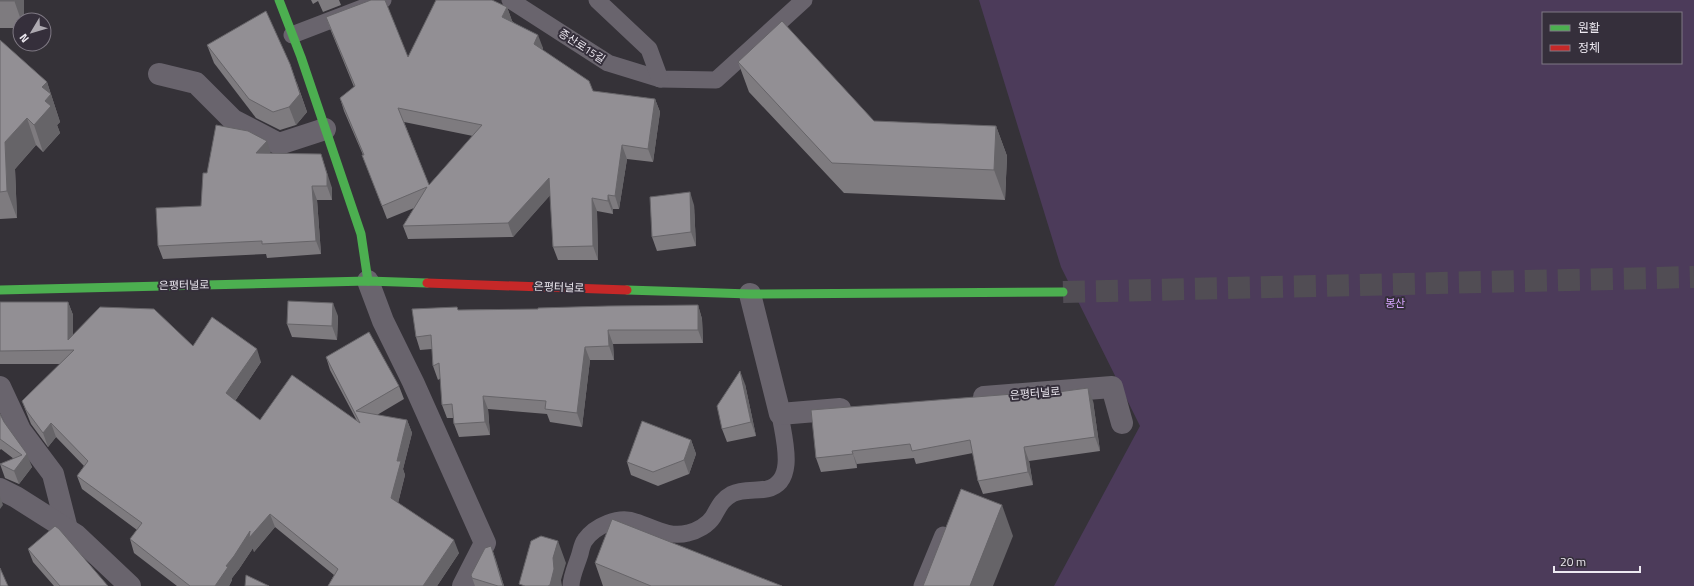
<svg xmlns="http://www.w3.org/2000/svg" width="1694" height="586" viewBox="0 0 1694 586" font-family="'Titillium Web','Noto Sans KR',sans-serif">
<style>
.green{fill:#4c3b5a;fill-rule:evenodd}
.lines{fill:none;stroke-linecap:round;stroke-linejoin:round}
.secondary-tunnel{stroke:#514d54;stroke-width:22;stroke-dasharray:22 11;stroke-linecap:butt}
.lane{stroke:#69646d;stroke-width:17}
.street{stroke:#69646d;stroke-width:22}
.fast{stroke:#4caf50;stroke-width:9}
.jam{stroke:#c62828;stroke-width:9}
.wall{fill:#7e7b7f;fill-rule:evenodd}
.shaded-wall{fill:#666468}
.building{fill:#928f94;stroke:#666468;fill-rule:evenodd}
.labels{text-anchor:middle;dominant-baseline:central;stroke-width:4;stroke-linejoin:round;paint-order:stroke}
.street-label{font-size:11px;fill:#ede9f1;stroke:#352f3b}
.park-label{font-size:11px;fill:#d8a6fe;stroke:#352f3b}
</style>
<rect width="100%" height="100%" fill="#353238"/>
<path class="green" d="M979 0H1694V586H1054L1140 426 1061 267ZM1543 13H1681V63H1543Z"/>
<g class="lines">
<polyline class="secondary-tunnel" points="1063,292 1694,277"/>
<g class="lane">
<polyline points="510,0 608,63 660,79 716,80 804,0"/>
<polyline points="597,0 649,49 660,79"/>
<polyline points="292,35 383,0"/>
<path d="M571 586C571 576 577 564 580 554 581 550 582 544 585 540 595 526 619 515 636 522 654 528 669 538 688 533 697 531 708 525 713 517 719 507 721 500 732 494 742 489 756 491 767 489 798 482 783 436 780 414"/>
<polyline points="922,586 943,535"/>
</g>
<g class="street">
<polyline points="159,74 196,83 233,120 279,144 325,129"/>
<polyline points="368,281 383,321 413,382 485,543 463,586"/>
<polyline points="750,294 780,414 840,409"/>
<polyline points="0,387 20,430 53,474 67,529"/>
<polyline points="984,397 1112,387 1122,423"/>
<polyline points="0,489 16,497 76,535 130,586"/>
</g>
<g class="fast">
<polyline points="279,0 301,57 361,234 368,281"/>
<polyline points="0,290 368,281 427,283"/>
<polyline points="627,290 750,294 1063,292"/>
</g>
<polyline class="jam" points="427,283 627,290"/>
</g>
<g class="wall">
<polygon points="0,0 24,0 24,20 20,20 20,28 0,28"/>
<polygon points="311,0 339,0 341,5 323,12 318,1 313,4"/>
<path d="M507 7 512 21 543 48 542 50 593 91 655 99 660 112 653 162 627 159 619 209H613V214L597 211 598 260H558L553 247 550 195 513 237 408 239 403 226 414 208 387 219 362 155H363L344 111 340 98 354 87 331 31 326 17 408 57ZM404 122 473 136 429 185Z"/>
<polygon points="0,40 47,82 60,122 57,125 60,133 43,152 36,145 15,169 17,218 0,219"/>
<polygon points="207,45 297,83 307,112 296,125 280,130 256,118 214,63"/>
<polygon points="738,62 874,121 996,126 1007,156 1005,200 844,193 749,92"/>
<polygon points="271,154 332,188 332,200 317,200 321,254 267,258 266,254 163,259 158,246 201,206 207,173"/>
<polygon points="694,205 696,246 657,251 652,237"/>
<polygon points="0,302 68,302 73,315 73,335 193,346 261,362 235,401 260,420 357,421 330,370 326,357 399,386 404,399 377,415 407,420 412,433 403,469 405,475 398,503 459,553 437,586 328,586 334,575 275,527 254,552 253,548 239,569 232,578 232,580 229,586 177,586 134,553 130,539 137,530 82,489 77,476 84,466 56,437 48,447 31,424 27,414 22,401 60,364 0,364"/>
<polygon points="698,305 702,319 703,343 613,344 614,360 590,360 582,427 550,422 547,414 488,409 490,435 459,437 454,424 453,418 447,418 442,405 441,378 438,380 433,366 432,349 420,350 416,337 459,310 538,309"/>
<polygon points="338,316 337,340 292,337 287,324"/>
<polygon points="745,384 756,436 727,442 722,429"/>
<polygon points="1014,398 1093,401 1100,451 1029,461 1033,485 983,494 978,481 973,453 916,464 914,458 857,464 857,468 821,472 816,458"/>
<polygon points="0,414 4,422 32,467 19,484 5,478 0,464 14,459 1,449 0,450"/>
<polygon points="691,440 696,454 689,474 658,486 631,475 627,462"/>
<polygon points="491,546 504,586 475,586 471,575"/>
<polygon points="28,549 108,586 54,586 33,562"/>
<polygon points="595,563 782,586 603,586"/>
</g>
<g class="shaded-wall">
<polygon points="14,0 24,0 24,20 21,20"/>
<polygon points="507,7 512,21 507,30 502,17"/>
<polygon points="538,35 543,48 538,58 534,44"/>
<polygon points="290,64 307,112 296,125 289,107"/>
<polygon points="47,82 60,122 57,125 60,133 43,152 34,125 45,101 42,87"/>
<polygon points="655,99 660,112 653,162 648,149"/>
<polygon points="27,118 36,145 15,169 17,218 7,191 5,142"/>
<polygon points="996,126 1007,156 1005,200 994,170"/>
<polygon points="267,141 271,154 256,153"/>
<polygon points="622,145 627,159 619,209 615,196"/>
<polygon points="321,154 332,188 332,200 327,186"/>
<polygon points="549,178 554,191 513,237 508,223"/>
<polygon points="312,186 317,200 321,254 316,241"/>
<polygon points="690,192 694,205 696,246 691,232"/>
<polygon points="608,195 613,209 613,214 608,201"/>
<polygon points="592,198 597,211 598,260 593,246"/>
<polygon points="68,302 73,315 73,350 68,340"/>
<polygon points="333,303 338,316 337,340 332,326"/>
<polygon points="698,305 702,319 703,343 698,330"/>
<polygon points="608,330 613,344 614,360 609,346"/>
<polygon points="585,347 590,360 582,427 577,413"/>
<polygon points="257,349 261,362 231,407 226,393"/>
<polygon points="740,371 745,384 756,436 751,422"/>
<polygon points="1088,388 1093,401 1100,451 1095,437"/>
<polygon points="483,396 488,409 490,435 485,422"/>
<polygon points="407,420 412,433 403,469 405,475 396,511 391,498 397,461"/>
<polygon points="51,423 56,437 48,447 43,433"/>
<polygon points="691,440 696,454 689,474 684,460"/>
<polygon points="1024,447 1029,461 1033,485 1028,472"/>
<polygon points="852,451 857,464 857,468 853,454"/>
<polygon points="27,454 32,467 19,484 14,471"/>
<polygon points="0,496 3,505 0,509"/>
<polygon points="1002,505 1013,536 993,586 970,586"/>
<polygon points="270,514 275,527 254,552 253,548 239,569 232,578 232,580 229,586 215,586 226,566 250,531"/>
<polygon points="454,540 459,553 437,586 423,586"/>
<polygon points="558,541 566,563 561,580 562,586 548,586 553,558"/>
<polygon points="491,546 496,560 504,586 503,586"/>
</g>
<g class="building">
<rect x="0" y="0" width="14" height="1"/>
<path d="M371 0H385L408 57 436 0H492L507 7 502 17 538 35 534 44 589 81 593 91 655 99 648 149 622 145 615 196 608 195V201L592 198 593 246 553 247 549 178 508 223 403 226 427 187 382 206 362 155H364L340 98 355 86 326 17ZM398 108 482 125 429 185Z"/>
<polygon points="266,11 290,64 300,94 289,107 273,112 249,99 207,45"/>
<polygon points="782,21 874,121 996,126 994,170 832,163 738,62"/>
<polygon points="0,40 47,82 42,87 51,94 45,101 51,106 34,125 27,118 5,142 7,191 0,192"/>
<polygon points="216,125 248,131 267,141 256,153 321,154 327,174 327,186 312,186 316,241 262,244 262,241 158,246 156,208 201,206 203,173 207,173"/>
<polygon points="690,192 691,232 652,237 650,197"/>
<polygon points="288,301 333,303 332,326 287,324"/>
<polygon points="0,302 68,302 68,340 100,307 154,309 193,346 212,317 257,349 226,393 260,420 292,375 360,423 326,357 369,332 399,386 356,411 407,420 397,461 401,461 391,498 454,540 423,586 328,586 338,569 270,514 249,538 250,531 234,556 226,566 228,567 215,586 190,586 130,539 142,523 77,476 88,461 51,423 43,433 26,410 22,401 74,350 0,351"/>
<polygon points="698,305 698,330 608,330 609,346 585,347 577,413 545,409 546,401 483,396 485,422 454,424 452,404 442,405 439,363 433,366 431,335 416,337 412,309 457,307 458,310 538,309 538,308 608,306"/>
<polygon points="740,371 751,422 722,429 717,406"/>
<polygon points="1088,388 1095,437 1024,447 1028,472 978,481 970,440 912,451 910,444 852,451 853,454 816,458 811,410 1013,394 1013,398"/>
<polygon points="0,414 4,422 27,454 14,471 0,464 22,455 0,439"/>
<polygon points="642,421 691,440 684,460 653,472 627,462"/>
<polygon points="961,489 1002,505 970,586 923,586"/>
<polygon points="612,519 782,586 651,586 595,563"/>
<polygon points="55,526 59,529 108,586 60,586 28,549"/>
<polygon points="541,536 558,541 553,558 554,569 550,585 548,586 525,586 519,584 531,541"/>
<polygon points="491,546 503,586 498,586 472,578 471,575 485,548"/>
<polygon points="0,568 8,586 0,586"/>
<polygon points="246,575 269,586 245,586"/>
</g>
<g class="labels">
<g class="street-label">
<text transform="translate(582 46) rotate(33)">증산로15길</text>
<text transform="translate(184 285) rotate(-1)">은평터널로</text>
<text transform="translate(559 287) rotate(2)">은평터널로</text>
<text transform="translate(1035 393) rotate(-5)">은평터널로</text>
</g>
<g class="park-label">
<text x="1395" y="303">봉산</text>
</g>
</g>
<rect x="1542" y="12" width="140" height="52" fill="#352f3b" stroke="#7f7984"/>
<rect x="1550" y="25" width="20" height="6" fill="#4caf50" stroke="#7f7984"/>
<text x="1578" y="32" font-size="12" fill="#ede9f1">원활</text>
<rect x="1550" y="45" width="20" height="6" fill="#c62828" stroke="#7f7984"/>
<text x="1578" y="52" font-size="12" fill="#ede9f1">정체</text>
<g transform="translate(32 32) rotate(232)"><circle r="19" fill="#352f3b" stroke="#7f7984"/>
<path d="M0-3L7 15L0 10L-7 15Z" fill="#ada9b0"/>
<text y="-6" font-size="11" font-weight="bold" text-anchor="middle" fill="#ede9f1">N</text>
</g>
<path d="M1554 566v6h86v-6" fill="none" stroke="#ede9f1" stroke-width="2"/>
<text x="1560" y="566" font-size="12" fill="#ede9f1" stroke="#352f3b" stroke-width="3" paint-order="stroke">20 m</text>
</svg>
